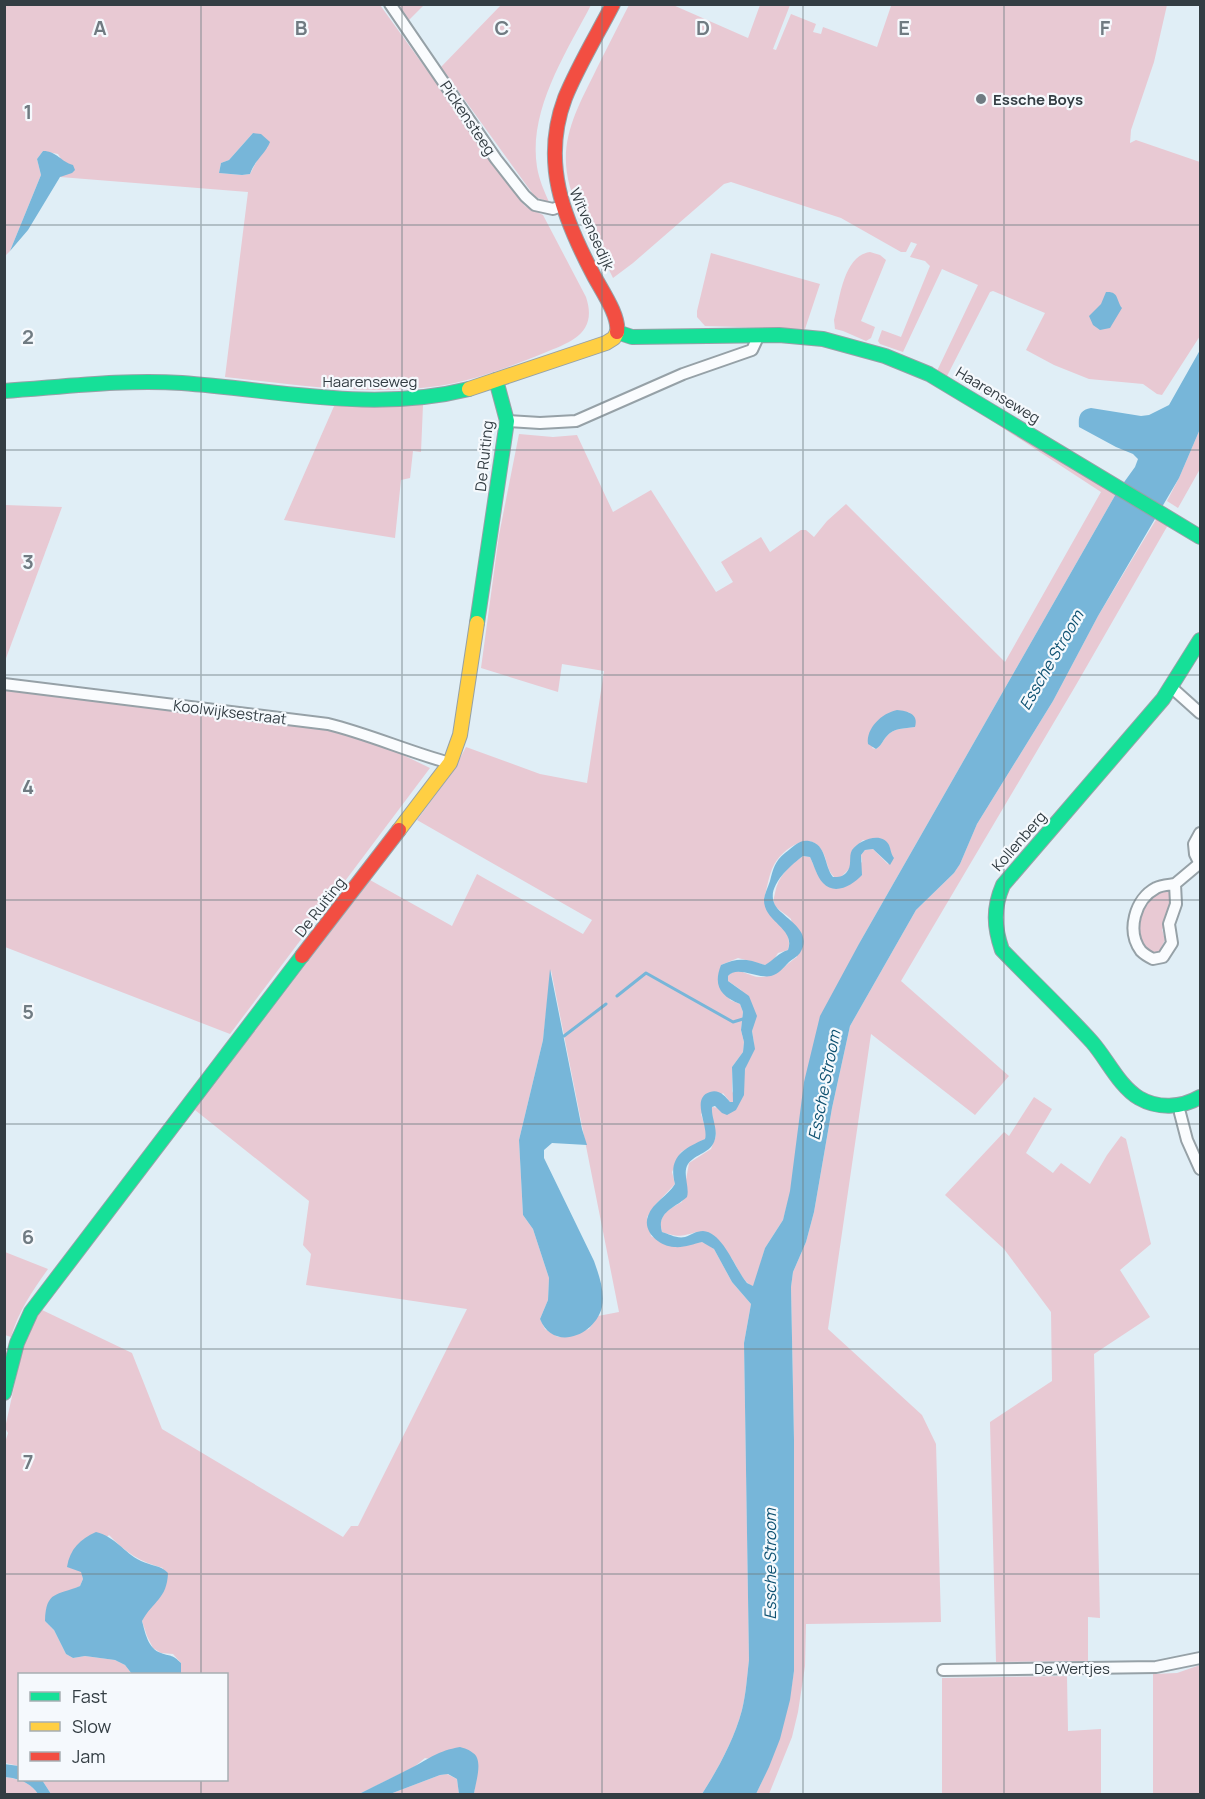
<svg xmlns="http://www.w3.org/2000/svg" width="1205" height="1799" viewBox="0 0 1205 1799" font-family="Manrope,sans-serif">
<style>
.green{fill:#e8c9d3;fill-rule:evenodd}
.water{fill:#77b6d9}
.lines{fill:none;stroke-linecap:round;stroke-linejoin:round}
.stream{stroke:#77b6d9;stroke-width:3}
.street-casing{stroke:#96a1a7;stroke-width:14}
.fast-casing{stroke:#96a1a7;stroke-width:16}
.slow-casing{stroke:#96a1a7;stroke-width:16}
.jam-casing{stroke:#96a1a7;stroke-width:16}
.street{stroke:#fafcfe;stroke-width:10}
.fast{stroke:#16e098;stroke-width:14}
.slow{stroke:#ffcf43;stroke-width:14}
.jam{stroke:#f24e42;stroke-width:14}
.grid{fill:none;stroke:#707b82;stroke-width:1.5;stroke-opacity:0.55}
.poi-dot{fill:#707b82;stroke:#f5f9fd;stroke-width:2}
.labels{text-anchor:middle;dominant-baseline:central;stroke-width:4.5;stroke-linejoin:round;paint-order:stroke}
.poi-label{font-size:15px;font-weight:bold;fill:#333d43;stroke:#f5f9fd;text-anchor:start}
.street-label{font-size:15px;fill:#333d43;stroke:#f5f9fd}
.water-label{font-size:16px;font-style:italic;fill:#0f5272;stroke:#f5f9fd}
.grid-label{font-size:20px;text-anchor:middle;font-weight:bold;fill:#707b82;stroke:#f5f9fd;stroke-width:4.5;stroke-linejoin:round;paint-order:stroke}
</style>
<rect width="100%" height="100%" fill="#e0eef6"/>
<g class="green">
<path d="M4 5H380L525 206 543 215 586 297C598 333 571 342 544 353 512 366 472 381 439 386 368 396 296 385 225 377L248 192 60 177 73 166 63 162 58 154 43 151 37 159 41 175 10 251 5 256ZM253 133 268 147 262 151 250 174 242 175 219 173 221 163 229 160Z"/>
<polygon points="396,5 424,5 408,21"/>
<path d="M501 5H591C566 53 528 110 537 167 539 179 544 191 549 202L535 197 441 67Z"/>
<path d="M629 5H673L748 38 760 5H790L773 49 776 50 791 14 816 24 813 32 821 34 823 27 877 47 891 6 889 5H1167L1154 62 1131 130 1130 143 1136 140 1200 162V336L1162 395 1157 394 1143 384 1089 379 1054 365 1026 350 1045 313 993 291 990 292 946 378 936 373 978 285 942 269 903 352 880 344 878 341 882 330 901 337 930 266 925 261 910 257 917 244 911 242 906 252H901L841 218 731 182 724 184 633 263 613 278C599 248 579 219 570 187 557 142 577 109 596 70 607 48 618 26 629 5Z"/>
<path d="M870 252 880 255 886 260 861 321 875 327 871 338 866 341 843 331 835 329 834 320C840 299 843 256 870 252Z"/>
<polygon points="711,253 820,284 805,329 705,326 697,317 697,311"/>
<polygon points="335,404 423,405 421,452 413,451 410,478 401,480 395,538 284,520"/>
<path d="M989 419 1016 431 1117 492 860 942 783 1220 765 1248 754 1287C739 1280 738 1264 728 1254 719 1245 706 1239 696 1232 680 1237 678 1237 662 1232 657 1215 669 1209 682 1202L689 1163 711 1149 716 1136 711 1110 712 1107 736 1110 745 1069 754 1043 752 1031 753 1024 741 990 728 981V976C737 965 748 976 759 977 778 977 783 966 797 957L791 919C787 915 780 911 776 907 772 903 774 898 775 893 778 876 789 866 803 856L810 857 817 873 829 887 862 862 861 855 865 850 873 849 888 864 892 857 889 845 863 840 853 849 850 868 841 877H834C825 868 828 857 820 848 808 832 786 848 777 860 769 870 767 889 764 900 773 914 794 933 788 950L778 953 773 961 765 965 738 958 721 965 730 1000 740 1004 743 1012 741 1030 744 1042 743 1052 732 1067V1091L735 1097 733 1103 730 1102 723 1093 701 1114 707 1133 705 1139 681 1152 672 1172 675 1184 656 1204 647 1217 651 1236 668 1246 702 1242 707 1244 714 1249 732 1282 751 1304 744 1343 749 1660C747 1677 746 1694 742 1710 734 1740 718 1769 702 1794H474L477 1770 425 1758 414 1767 359 1794H51L42 1780H226V1674H181V1663L173 1654 161 1653 153 1648 147 1636 142 1621 163 1568C140 1562 125 1552 109 1535L76 1568 81 1571 83 1579 80 1586 74 1589 45 1621 54 1630 66 1654 73 1658 85 1656 115 1660 125 1665 132 1674H20L19 1766 5 1763 4 1446 8 1433 5 1428 24 1342 40 1309 132 1353 162 1429 343 1537 351 1526H358L467 1309 306 1285 311 1254 303 1245 309 1201 195 1110 370 880 452 926 477 874 583 934 592 920 417 820 452 773 466 747 540 774 587 783 604 671 562 664 558 692 481 668 499 535 519 434 553 437 577 435 613 512 651 490 716 592 733 582 721 562 761 537 770 552 801 530H806L814 537 827 521 846 504 1005 662 1101 492ZM909 712 915 727C904 729 894 727 886 737 882 742 881 746 876 749L872 748ZM551 970 619 1312 598 1316 589 1329 558 1337 545 1329 540 1319 548 1300 549 1278 533 1229 523 1215 519 1140 543 1040Z"/>
<polygon points="1200,429 1200,469 1178,508 1167,501 1179,478"/>
<polygon points="5,505 62,507 5,661 4,505"/>
<path d="M1157 518 1168 525 1076 685 901 981 1009 1076 975 1115 871 1034 828 1329 922 1415 936 1444 941 1622 806 1624 805 1666 798 1712 792 1737 769 1794H756C775 1755 788 1715 794 1671V1440L791 1287 793 1272 806 1242 814 1212 832 1108 850 1026 916 910 954 873 960 864 977 824 1053 701 1098 616Z"/>
<polygon points="5,688 353,726 401,754 430,768 230,1034 5,947"/>
<path d="M1165 890 1170 892 1173 897 1165 927 1162 929 1165 940 1161 948 1162 952 1158 955C1127 942 1135 898 1165 890Z"/>
<polygon points="1034,1097 1052,1109 1026,1153 1053,1173 1061,1163 1090,1184 1107,1155 1121,1136 1126,1139 1151,1244 1120,1270 1150,1317 1094,1354 1100,1618 1088,1617 1088,1661 996,1662 990,1422 1052,1381 1051,1312 1004,1249 945,1195 1004,1132 1009,1136"/>
<path d="M5 1252 48 1269C33 1290 18 1312 11 1337L5 1335Z"/>
<polygon points="1200,1665 1200,1794 1153,1794 1153,1674 1177,1673"/>
<polygon points="1067,1676 1068,1731 1101,1729 1101,1794 942,1794 942,1678"/>
<polygon points="447,1774 457,1779 459,1794 390,1794 440,1775"/>
<path d="M4 1777C18 1778 31 1783 38 1794H5Z"/>
</g>
<g class="water">
<path d="M253 133 261 134 270 142C266 153 254 161 250 174L242 175 219 173 221 163 229 160Z"/>
<path d="M43 151C57 151 61 162 73 165L75 170 72 173 60 177 28 230 10 251 41 175 37 159Z"/>
<path d="M1106 292C1119 291 1116 300 1122 308L1110 328 1100 330 1093 325 1089 316 1101 304Z"/>
<path d="M1200 350V429L1179 478 1098 616 1053 701 977 824 960 864 954 873 916 910 850 1026 832 1108 814 1212 806 1242 793 1272 791 1287 794 1440V1671L790 1700 780 1739 769 1767 756 1794H702C718 1769 734 1740 742 1710 746 1694 747 1677 749 1660L744 1343 751 1304 732 1282 714 1249 702 1242C693 1244 684 1248 674 1247 660 1246 642 1232 648 1216 653 1202 668 1196 675 1184 668 1158 682 1149 705 1139 709 1126 690 1098 710 1092 719 1089 725 1096 730 1102H733L732 1067 743 1052 744 1042 741 1030 743 1012 740 1004C720 996 713 985 721 965 738 957 748 959 765 965 774 960 778 953 788 950 796 928 763 922 764 899 765 893 768 887 770 881 773 869 775 861 785 853 792 848 799 839 809 841 827 844 824 866 833 877 839 877 842 877 846 873 853 866 848 857 852 850 859 840 882 831 889 845 891 850 891 854 894 858L890 865 873 849 865 850 861 855 862 875C853 885 835 896 823 883 817 877 814 865 810 857L803 856C791 865 765 887 775 905 781 917 815 930 800 953 797 957 792 959 789 962 783 968 779 974 771 976 757 979 737 965 728 976V981L749 996 757 1016 752 1031 755 1049 745 1069 744 1095 736 1110 727 1115 722 1113 715 1106 712 1107C711 1117 718 1129 715 1139 711 1154 696 1153 688 1164 682 1173 690 1187 687 1197 675 1208 656 1212 662 1232 669 1234 677 1239 685 1237 691 1235 696 1231 703 1231 723 1232 735 1269 747 1283L753 1286 765 1248 783 1220 790 1191 804 1082 820 1016 860 942 1117 492 1135 467 1138 459 1133 454 1116 447 1079 427C1078 416 1080 410 1091 408L1141 416 1149 415 1169 405Z"/>
<path d="M897 710C908 711 919 714 915 727 904 729 894 727 886 737 882 742 881 746 876 749L868 744C866 728 882 713 897 710Z"/>
<path d="M550 969 582 1129 587 1145 552 1143 544 1150V1158L594 1261C599 1275 605 1292 602 1307 595 1336 553 1352 540 1319L548 1300 549 1278 533 1229 523 1215 519 1140 543 1040Z"/>
<path d="M96 1532C116 1537 123 1552 141 1561 151 1566 161 1565 168 1573 167 1599 153 1601 142 1621 145 1632 148 1649 161 1653 172 1657 172 1654 181 1663V1674H132L125 1665 115 1660 85 1656 73 1658 66 1654 54 1630 45 1621C46 1590 57 1596 80 1586L83 1579 81 1572 67 1567C70 1549 80 1539 96 1532Z"/>
<path d="M460 1747C464 1748 470 1750 473 1753 484 1760 475 1784 474 1794H459L457 1779 448 1774 440 1775 390 1794H359C376 1785 394 1777 411 1768 431 1758 437 1751 460 1747Z"/>
<path d="M4 1764 19 1766 20 1780H42L51 1794H38C31 1783 18 1778 5 1777Z"/>
</g>
<g class="lines">
<g class="stream">
<polyline points="617,996 646,973 733,1022 743,1019"/>
<polyline points="564,1036 606,1004"/>
</g>
<defs>
<g id="street">
<polyline points="390,4 496,159 525,196 535,205 553,209 561,206"/>
<polyline points="507,421 540,423 576,421 683,374 752,350 759,335"/>
<path d="M4 684 328 724C369 734 409 752 450 763"/>
<polyline points="1171,687 1200,713"/>
<polyline points="1200,833 1194,844 1195,854 1200,864"/>
<path d="M1175 884C1168 885 1161 885 1156 888 1135 899 1126 931 1141 951 1144 954 1149 957 1153 959L1163 957 1172 943 1169 924 1176 904 1175 884 1200 863"/>
<polyline points="1180,1113 1187,1140 1200,1169"/>
<polyline points="943,1670 1156,1667 1200,1658"/>
</g>
<g id="fast">
<polyline points="617,332 632,337 779,335 823,339 885,356 929,374 1200,537"/>
<path d="M4 391C63 387 123 379 182 383 278 390 373 413 469 389"/>
<polyline points="477,623 507,421 496,380"/>
<path d="M1200 640 1163 699 1003 885C993 908 994 927 1002 950 1032 981 1063 1010 1092 1042 1107 1059 1119 1086 1139 1098 1158 1109 1181 1108 1200 1097"/>
<polyline points="4,1393 17,1343 31,1312 302,956"/>
</g>
<g id="slow">
<polyline points="469,389 606,343 614,338 617,332"/>
<polyline points="399,830 450,763 460,735 477,623"/>
</g>
<g id="jam">
<path d="M613 4C597 35 578 66 565 98 541 162 563 217 593 274 600 288 620 316 617 332"/>
<polyline points="302,956 399,830"/>
</g>
</defs>
<use href="#street" class="street-casing"/>
<use href="#fast" class="fast-casing"/>
<use href="#slow" class="slow-casing"/>
<use href="#jam" class="jam-casing"/>
<use href="#street" class="street"/>
<use href="#fast" class="fast"/>
<use href="#slow" class="slow"/>
<use href="#jam" class="jam"/>
</g>
<path class="grid" d="M201 4V1674M402 4V1794M602 4V1794M803 4V1794M1004 4V1794M4 225H1200M4 450H1200M4 675H1200M4 900H1200M4 1124H1200M4 1349H1200M4 1574H1200M201 1780V1794"/>
<circle class="poi-dot" cx="981" cy="99" r="6"/>
<g class="labels">
<g class="poi-label">
<text x="993" y="99">Essche Boys</text>
</g>
<g class="street-label">
<text transform="translate(468 118) rotate(56)">Pickensteeg</text>
<text transform="translate(592 229) rotate(66)">Witvensedijk</text>
<text x="370" y="381">Haarenseweg</text>
<text transform="translate(998 395) rotate(31)">Haarenseweg</text>
<text transform="translate(484 456) rotate(-84)">De Ruiting</text>
<text transform="translate(230 712) rotate(7)">Koolwijksestraat</text>
<text transform="translate(1019 841) rotate(-49)">Kollenberg</text>
<text transform="translate(320 907) rotate(-52)">De Ruiting</text>
<text x="1072" y="1668">De Wertjes</text>
</g>
<g class="water-label">
<text transform="translate(1051 660) rotate(-60)">Essche Stroom</text>
<text transform="translate(824 1085) rotate(-79)">Essche Stroom</text>
<text transform="translate(770 1564) rotate(-90)">Essche Stroom</text>
</g>
</g>
<g class="grid-label">
<text x="100" y="35">A</text>
<text x="301" y="35">B</text>
<text x="502" y="35">C</text>
<text x="703" y="35">D</text>
<text x="904" y="35">E</text>
<text x="1105" y="35">F</text>
<text x="28" y="119">1</text>
<text x="28" y="344">2</text>
<text x="28" y="569">3</text>
<text x="28" y="794">4</text>
<text x="28" y="1019">5</text>
<text x="28" y="1244">6</text>
<text x="28" y="1469">7</text>
</g>
<rect width="1205" height="1799" fill="none" stroke="#333d43" stroke-width="12"/>
<rect x="18" y="1673" width="210" height="108" fill="#f5f9fd" stroke="#a7aeb3" stroke-width="1.5"/>
<rect x="30" y="1692" width="30" height="9" fill="#16e098" stroke="#a7aeb3" stroke-width="1.5"/>
<text x="72" y="1703" font-size="18" fill="#333d43">Fast</text>
<rect x="30" y="1722" width="30" height="9" fill="#ffcf43" stroke="#a7aeb3" stroke-width="1.5"/>
<text x="72" y="1733" font-size="18" fill="#333d43">Slow</text>
<rect x="30" y="1752" width="30" height="9" fill="#f24e42" stroke="#a7aeb3" stroke-width="1.5"/>
<text x="72" y="1763" font-size="18" fill="#333d43">Jam</text>
</svg>
